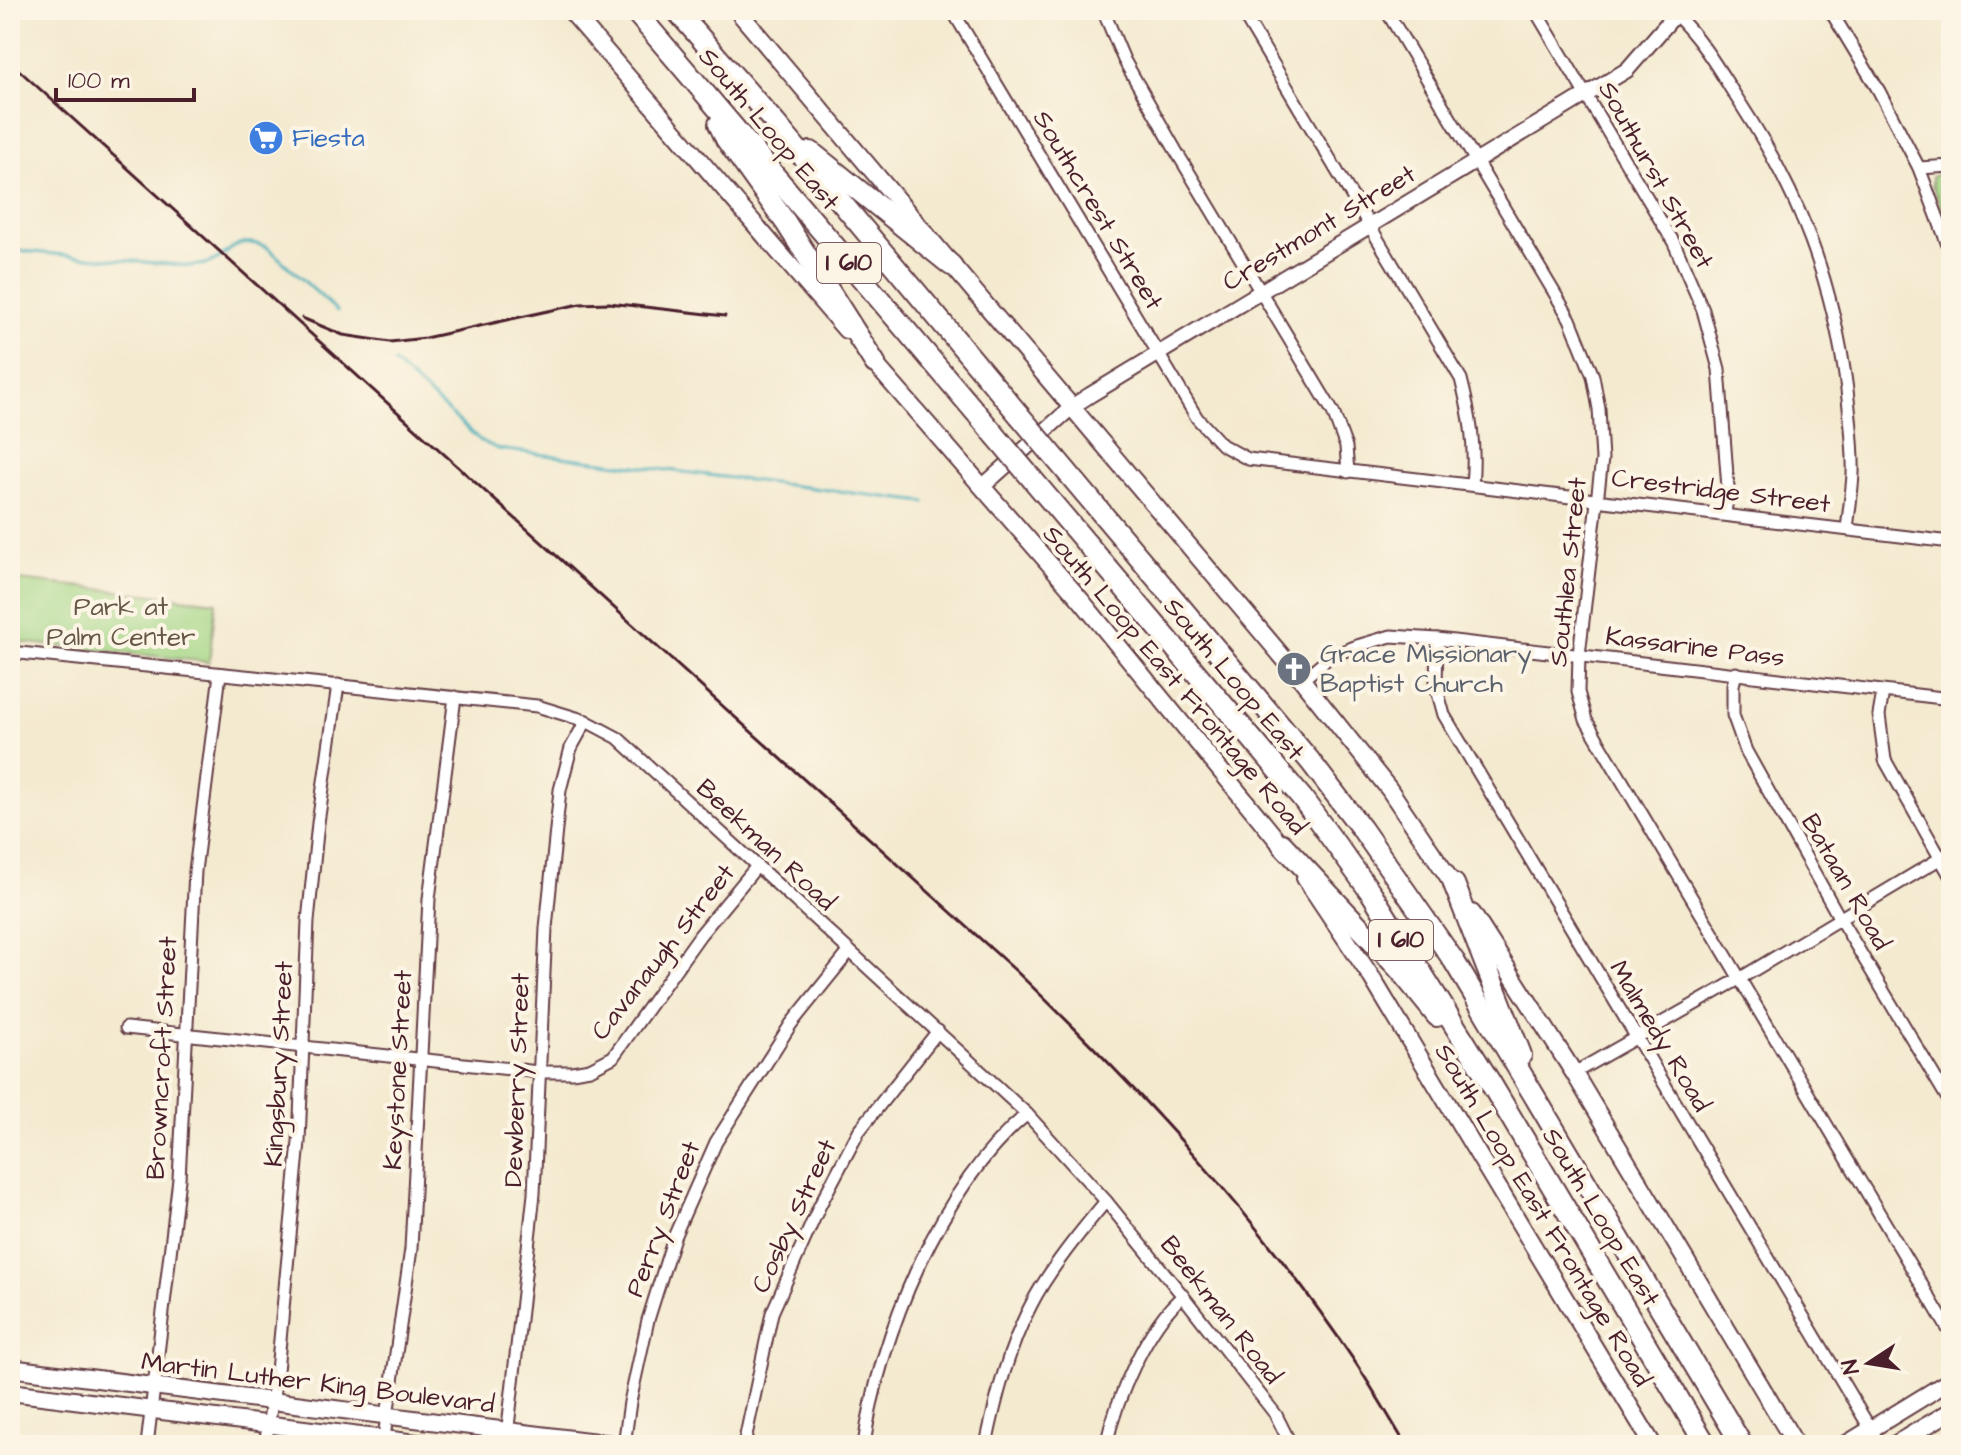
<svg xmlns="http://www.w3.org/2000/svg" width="1961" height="1455" viewBox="0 0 1961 1455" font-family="'Architects Daughter',sans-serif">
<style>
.green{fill:#a4d686;stroke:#777a58;stroke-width:2}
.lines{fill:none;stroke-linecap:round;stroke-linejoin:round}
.stream{stroke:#3cabb9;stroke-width:3}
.minor-casing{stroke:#643d44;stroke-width:15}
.tertiary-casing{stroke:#643d44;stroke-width:18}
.secondary-casing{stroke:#643d44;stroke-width:20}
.motorway-casing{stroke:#643d44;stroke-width:24}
.minor{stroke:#fff;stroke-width:11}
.tertiary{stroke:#fff;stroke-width:14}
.secondary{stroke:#fff;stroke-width:16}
.motorway{stroke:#fff;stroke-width:20}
.rail{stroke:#4a1f2b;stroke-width:3}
.motorway-bridge-casing{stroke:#643d44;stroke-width:24;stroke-linecap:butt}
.motorway-bridge{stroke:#fff;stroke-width:20}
.labels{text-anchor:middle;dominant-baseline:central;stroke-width:8;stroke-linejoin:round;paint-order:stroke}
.shield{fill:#fcf5e5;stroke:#7f5f63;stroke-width:2}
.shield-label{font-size:24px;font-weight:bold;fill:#4a1f2b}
.street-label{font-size:26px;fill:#4a1f2b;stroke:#fcf5e5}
.shop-label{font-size:26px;fill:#366cbe;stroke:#fcf5e5;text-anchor:start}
.park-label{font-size:26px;fill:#655646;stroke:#fcf5e5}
.worship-label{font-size:26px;fill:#5b616d;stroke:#fcf5e5;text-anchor:start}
</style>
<rect width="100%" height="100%" fill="#fcf5e5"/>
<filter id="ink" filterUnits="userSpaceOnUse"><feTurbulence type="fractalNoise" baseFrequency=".0125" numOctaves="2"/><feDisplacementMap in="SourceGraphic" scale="16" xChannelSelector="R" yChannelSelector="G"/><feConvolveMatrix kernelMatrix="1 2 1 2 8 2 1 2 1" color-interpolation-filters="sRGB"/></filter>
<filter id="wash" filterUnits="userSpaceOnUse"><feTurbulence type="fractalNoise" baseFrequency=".006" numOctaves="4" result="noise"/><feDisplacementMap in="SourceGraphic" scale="32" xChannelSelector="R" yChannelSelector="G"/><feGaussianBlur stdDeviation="1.8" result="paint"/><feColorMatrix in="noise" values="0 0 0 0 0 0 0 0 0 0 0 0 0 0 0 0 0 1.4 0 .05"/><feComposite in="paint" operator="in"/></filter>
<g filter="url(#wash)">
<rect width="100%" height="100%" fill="#f4ead0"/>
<g class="green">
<polygon points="1937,174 1951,174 1951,236 1932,184 1932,177"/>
<polygon points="10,579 216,602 209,662 10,641"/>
</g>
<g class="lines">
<g class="stream">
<path d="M10 250 190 266C196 265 203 265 209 263 236 253 231 234 267 247L337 311"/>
<polyline points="394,363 481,441 498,449 925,502"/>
</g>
</g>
</g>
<g filter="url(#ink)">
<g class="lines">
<defs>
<g id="minor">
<polyline points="952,10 1197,418 1222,445 1248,459 1951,542"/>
<polyline points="1103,10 1124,60 1176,151 1333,412 1346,447 1348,472"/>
<path d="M1241 10 1461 379C1470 414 1476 447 1472 484"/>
<polyline points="1386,10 1570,319 1593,376 1599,409 1602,459 1579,655 1578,692 1586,720 1951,1334"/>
<polyline points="1535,10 1674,243 1703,310 1719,369 1728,488 1725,514"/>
<polyline points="1830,10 1879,91 1919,168 1951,253"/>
<path d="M1676 15C1703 41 1720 72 1740 103 1800 195 1833 281 1847 390 1850 418 1854 446 1853 474 1852 492 1849 511 1847 529"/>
<polyline points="1919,168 1951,166"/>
<polyline points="1437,639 1436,686 1444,715 1880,1445"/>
<polyline points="10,652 537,706 586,721 618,738 1027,1114 1106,1201 1183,1296 1276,1415 1291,1445"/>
<polyline points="1736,673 1733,685 1733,715 1746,751 1839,917 1951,1104"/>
<polyline points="1302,680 1329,657 1357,646 1391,636 1437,639 1951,699"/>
<polyline points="1883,692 1879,715 1885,760 1951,877"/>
<polyline points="126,1028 539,1072 572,1072 590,1069 613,1057 700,935 757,866"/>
<polyline points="1574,1073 1739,979 1951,852"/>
<polyline points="383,1444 411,1249 429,899 455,697"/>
<polyline points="147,1445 179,1179 195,871 220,674"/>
<polyline points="265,1445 277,1371 299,1142 308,921 318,823 338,685"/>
<polyline points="506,1445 534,1194 546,928 560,790 571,748 586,721"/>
<polyline points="624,1445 630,1402 648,1320 674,1237 716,1142 791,1024 849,952"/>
<polyline points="744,1445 772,1313 820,1205 859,1131 938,1031"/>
<path d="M864 1445C879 1335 941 1186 1027 1114"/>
<path d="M986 1445C996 1398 1008 1349 1031 1305 1048 1271 1081 1231 1106 1201"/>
<path d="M1106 1445C1116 1400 1147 1325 1183 1296"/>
</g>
<polyline id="tertiary" points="982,487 1073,406 1090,395 1627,70 1679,10"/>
<g id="secondary">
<polyline points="570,10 846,330"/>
<polyline points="737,10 1302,680 1389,789 1460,894"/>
<polyline points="869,357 1080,599 1287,852"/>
<polyline points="1305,878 1372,978 1653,1445"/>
<polyline points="1472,913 1574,1073 1796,1445"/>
<polyline points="10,1368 620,1445"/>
<polyline points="10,1392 432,1445"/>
<polyline points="1845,1445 1951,1380"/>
<polyline points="1894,1445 1951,1411"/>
</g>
<g id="motorway">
<polyline points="634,10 995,435"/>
<polyline points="676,10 775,123 1019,415"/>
<polyline points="719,124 726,139 786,223 875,363"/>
<polyline points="811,152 951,265"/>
<polyline points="1057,460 1310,761 1362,829 1454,961 1742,1445"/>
<polyline points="1033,480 1302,798 1372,894 1490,1082 1706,1445"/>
<polyline points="1282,844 1399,969 1437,1016"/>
<polyline points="1454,884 1521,1055"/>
</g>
</defs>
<use href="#minor" class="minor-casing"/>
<use href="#tertiary" class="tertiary-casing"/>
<use href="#secondary" class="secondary-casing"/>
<use href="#motorway" class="motorway-casing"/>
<use href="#minor" class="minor"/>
<use href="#tertiary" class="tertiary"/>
<use href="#secondary" class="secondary"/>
<use href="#motorway" class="motorway"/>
<g class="rail">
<path d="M10 62 1016 971C1140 1090 1259 1218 1355 1362 1373 1389 1389 1417 1406 1445"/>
<polyline points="302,318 343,335 390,342 425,338 580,304 609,303 725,316"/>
</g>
<defs>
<g id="motorway-bridge">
<polyline points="1019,415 1057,460"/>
<polyline points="995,435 1033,480"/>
</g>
</defs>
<use href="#motorway-bridge" class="motorway-bridge-casing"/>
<use href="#motorway-bridge" class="motorway-bridge"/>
</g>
</g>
<defs>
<symbol id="supermarket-disc" viewBox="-11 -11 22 22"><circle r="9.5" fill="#3f7fe0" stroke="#fcf5e5"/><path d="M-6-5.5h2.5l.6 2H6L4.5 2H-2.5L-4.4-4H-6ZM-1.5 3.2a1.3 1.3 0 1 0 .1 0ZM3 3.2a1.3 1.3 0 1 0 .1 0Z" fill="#fff"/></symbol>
<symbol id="church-disc" viewBox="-11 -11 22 22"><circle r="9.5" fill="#6b7280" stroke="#fcf5e5"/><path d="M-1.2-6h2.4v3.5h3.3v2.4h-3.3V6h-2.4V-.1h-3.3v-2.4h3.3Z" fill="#fff"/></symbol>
</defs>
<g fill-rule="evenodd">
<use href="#supermarket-disc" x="246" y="118" width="40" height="40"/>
<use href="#church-disc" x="1274" y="649" width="40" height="40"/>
</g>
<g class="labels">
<g class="shield">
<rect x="817" y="243" width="64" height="40" rx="6"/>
<rect x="1369" y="920" width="64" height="40" rx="6"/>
</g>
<g class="shield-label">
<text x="849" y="263">I 610</text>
<text x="1401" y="940">I 610</text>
</g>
<g class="street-label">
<text transform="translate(769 129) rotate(50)">South Loop East</text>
<text transform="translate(1656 175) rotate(61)">Southurst Street</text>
<text transform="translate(1098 210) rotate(59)">Southcrest Street</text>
<text transform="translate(1319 228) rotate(-31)">Crestmont Street</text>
<text transform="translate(1721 491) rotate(7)">Crestridge Street</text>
<text transform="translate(1568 572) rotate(-84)">Southlea Street</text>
<text transform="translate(1695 647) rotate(7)">Kassarine Pass</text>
<text transform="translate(1234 679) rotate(50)">South Loop East</text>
<text transform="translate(1175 680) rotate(50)">South Loop East Frontage Road</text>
<text transform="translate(766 845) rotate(43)">Beekman Road</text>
<text transform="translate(1846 882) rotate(60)">Bataan Road</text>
<text transform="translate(663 952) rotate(-52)">Cavanaugh Street</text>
<text transform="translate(1660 1036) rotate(59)">Malmedy Road</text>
<text transform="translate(162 1058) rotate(-87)">Browncroft Street</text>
<text transform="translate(279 1064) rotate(-87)">Kingsbury Street</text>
<text transform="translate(398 1070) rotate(-87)">Keystone Street</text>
<text transform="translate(517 1080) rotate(-88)">Dewberry Street</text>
<text transform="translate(1543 1215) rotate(59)">South Loop East Frontage Road</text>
<text transform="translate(794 1216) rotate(-65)">Cosby Street</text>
<text transform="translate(1601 1217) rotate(59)">South Loop East</text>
<text transform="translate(663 1219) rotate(-69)">Perry Street</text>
<text transform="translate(1221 1310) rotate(52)">Beekman Road</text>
<text transform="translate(318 1383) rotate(7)">Martin Luther King Boulevard</text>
</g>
<g class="shop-label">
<text x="292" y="138">Fiesta</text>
</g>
<g class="park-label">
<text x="121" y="607">Park at<tspan x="121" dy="30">Palm Center</tspan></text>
</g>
<g class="worship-label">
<text x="1320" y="654">Grace Missionary<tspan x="1320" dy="30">Baptist Church</tspan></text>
</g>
</g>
<rect width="1961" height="1455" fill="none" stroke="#fcf5e5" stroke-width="40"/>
<g transform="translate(1869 1363) rotate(258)" stroke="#fcf5e5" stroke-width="6" paint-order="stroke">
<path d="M0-6L14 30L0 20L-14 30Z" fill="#4a1f2b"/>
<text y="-12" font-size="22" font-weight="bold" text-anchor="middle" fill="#4a1f2b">N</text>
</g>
<path d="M56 88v12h138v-12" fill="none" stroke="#4a1f2b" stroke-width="4"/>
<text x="68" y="88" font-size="24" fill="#4a1f2b" stroke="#fcf5e5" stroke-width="6" paint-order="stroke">100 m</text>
</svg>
